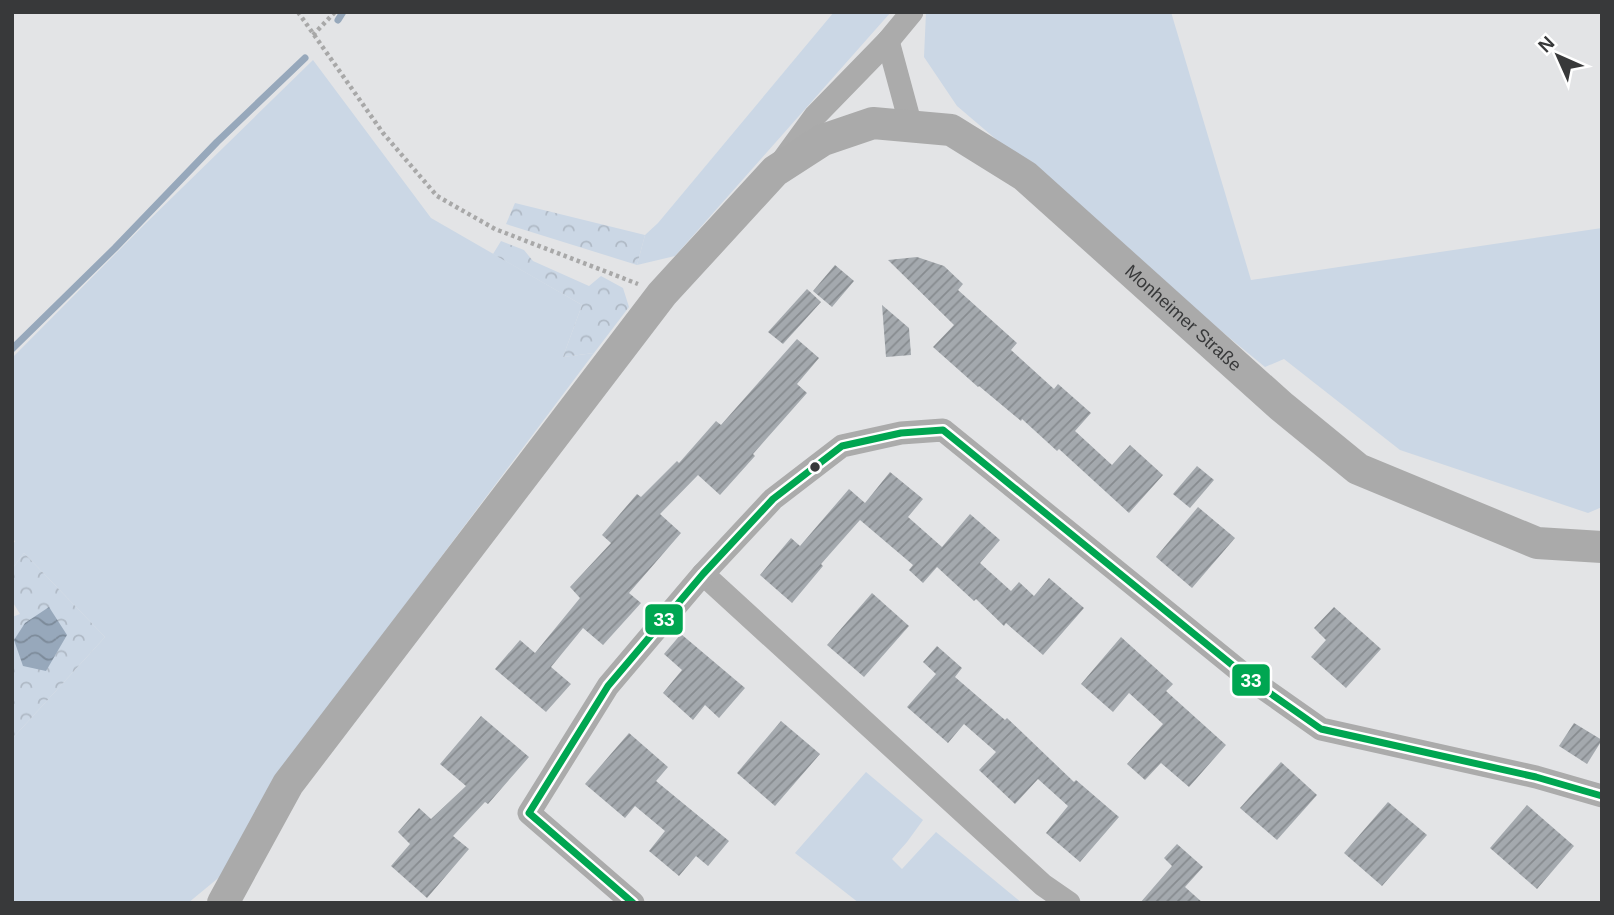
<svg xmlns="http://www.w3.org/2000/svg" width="1614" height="915" viewBox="0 0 1614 915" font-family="Arial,sans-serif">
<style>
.green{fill:#cbd7e5}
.forest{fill:url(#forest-crowns)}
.water{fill:url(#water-waves)}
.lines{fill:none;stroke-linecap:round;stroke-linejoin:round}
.stream{stroke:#97a8bb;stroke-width:7}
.building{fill:url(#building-hatch)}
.path{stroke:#a8a8a8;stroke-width:4.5;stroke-dasharray:3.5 3.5;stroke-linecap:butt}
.street{stroke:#ababab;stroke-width:23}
.secondary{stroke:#aaa;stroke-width:32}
.bus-1-casing{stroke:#fff;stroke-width:12}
.bus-1{stroke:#00a651;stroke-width:7}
.bus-dot{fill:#38393a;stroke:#fff;stroke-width:2.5}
.labels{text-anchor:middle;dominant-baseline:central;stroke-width:7;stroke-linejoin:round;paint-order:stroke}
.street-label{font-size:18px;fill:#38393a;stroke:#fff}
.line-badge{stroke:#fff;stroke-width:2.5}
.badge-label{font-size:19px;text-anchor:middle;font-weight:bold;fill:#fff}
</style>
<defs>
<pattern id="forest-crowns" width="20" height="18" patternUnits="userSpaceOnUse" patternTransform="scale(1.75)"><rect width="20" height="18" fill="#cbd7e5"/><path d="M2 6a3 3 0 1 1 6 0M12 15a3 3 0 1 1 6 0" fill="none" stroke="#afb9c5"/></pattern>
<pattern id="water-waves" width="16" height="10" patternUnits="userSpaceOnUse" patternTransform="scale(1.75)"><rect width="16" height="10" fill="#97a8bb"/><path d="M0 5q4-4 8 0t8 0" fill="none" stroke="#7c8a99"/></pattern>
<pattern id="building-hatch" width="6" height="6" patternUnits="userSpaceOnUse" patternTransform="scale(1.75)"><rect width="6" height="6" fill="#a4a9ae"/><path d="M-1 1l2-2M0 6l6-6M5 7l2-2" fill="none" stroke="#878b8f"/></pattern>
</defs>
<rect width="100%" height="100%" fill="#e3e4e6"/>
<g class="green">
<polygon points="834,12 891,12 675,256 637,265 645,235 658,223"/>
<polygon points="926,12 1171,12 1251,280 1602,228 1602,507 1588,513 1400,450 1284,359 1265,367 1215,326 957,106 924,57"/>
<polygon points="313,60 431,218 582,305 563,357 594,353 294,753 228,870 188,903 12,903 12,739 105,637 24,553 12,569 12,543 15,542 12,535 12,358 144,225"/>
<polygon points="866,772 923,820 907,842 892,859 902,869 936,832 1022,903 859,903 795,853"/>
</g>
<g class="forest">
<polygon points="515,203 645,235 637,265 506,224"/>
<polygon points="501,241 524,250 533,261 589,286 601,276 623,288 629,307 594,353 563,357 582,305 493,254"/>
<polygon points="24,553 105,637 12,739 12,617 20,614 12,601 12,569"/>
</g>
<polygon class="water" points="49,607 67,635 46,671 23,666 14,640 25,623"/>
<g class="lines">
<g class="stream">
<polyline points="338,20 343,12"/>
<polyline points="12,349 115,248 217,142 305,58"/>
</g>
</g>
<g class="building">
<polygon points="917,257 944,266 963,284 958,290 1017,343 1011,350 1054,389 1058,384 1091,413 1075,431 1112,465 1130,445 1163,475 1129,513 1059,449 1057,451 1022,419 1021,421 979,386 978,387 933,347 954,325 888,260"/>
<polygon points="835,265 854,281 832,307 813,291"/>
<polygon points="807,289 821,302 783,344 768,332"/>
<polygon points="882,305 909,328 911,355 886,357"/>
<polygon points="797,339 819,358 797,384 807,393 753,454 755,456 720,495 698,475 660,514 681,533 629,593 641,603 603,645 583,628 551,667 571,684 546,712 495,669 520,640 535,653 580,598 570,587 611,543 602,535 637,494 641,497 677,461 679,463 716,421 721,425"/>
<polygon points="1197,466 1214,480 1190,508 1173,494"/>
<polygon points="890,472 923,499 908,517 942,547 970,514 1000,540 980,563 1011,591 1019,582 1034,596 1049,578 1084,608 1043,655 1006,623 1004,626 976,599 974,601 937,567 923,583 909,570 913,565 860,520 821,564 823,566 792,603 760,575 791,538 800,546 849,489 865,503"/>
<polygon points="1198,507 1235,538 1192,588 1156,557"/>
<polygon points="872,593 909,626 864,677 827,645"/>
<polygon points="1334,607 1381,649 1346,688 1311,657 1326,640 1314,628"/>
<polygon points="681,634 745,688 719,718 705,705 693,720 663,693 682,670 664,654"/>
<polygon points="1121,637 1173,684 1166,691 1226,745 1189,787 1161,763 1145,780 1127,764 1163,724 1129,693 1113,712 1081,684"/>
<polygon points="937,646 962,668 955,677 1005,720 1007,718 1074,782 1076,780 1119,817 1080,862 1046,833 1068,806 1038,779 1015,804 979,770 996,752 964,724 948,743 907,707 936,674 923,662"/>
<polygon points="481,716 529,757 488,804 485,802 453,836 469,849 427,898 391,866 410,844 398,832 419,808 431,819 466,786 440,764"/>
<polygon points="781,721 820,754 775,806 737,773"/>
<polygon points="1574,723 1602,740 1587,764 1559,746"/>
<polygon points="629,733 668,767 656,781 729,841 708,866 696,856 679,876 649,851 665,831 635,806 625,818 585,784"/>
<polygon points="1281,762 1317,795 1277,840 1240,808"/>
<polygon points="1388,802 1427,835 1382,886 1344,853"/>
<polygon points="1527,805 1574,846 1537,889 1490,848"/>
<polygon points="1177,844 1203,867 1185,887 1203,903 1140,903 1172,866 1164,858"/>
</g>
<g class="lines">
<g class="path">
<polyline points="298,12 383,133 437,196 495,229 638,284"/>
<polyline points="313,35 335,12"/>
</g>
<g class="street">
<polyline points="888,41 911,126"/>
<polyline points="783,160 815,116 888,41 912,12"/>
<polyline points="703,574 1043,885 1069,903"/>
<polyline points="633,903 529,813 608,686 703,574 773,499 842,446 901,433 943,430 1247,677 1321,729 1536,777 1602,796"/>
</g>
<path class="secondary" id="s1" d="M223 903 288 784 662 294 775 171 823 140 873 123 951 130 1025 176 1281 406 1358 469 1537 543 1602 547"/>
<defs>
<polyline id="bus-1" points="633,903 529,813 608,686 703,574 773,499 842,446 901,433 943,430 1247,677 1321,729 1536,777 1602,796"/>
</defs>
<use href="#bus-1" class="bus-1-casing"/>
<use href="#bus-1" class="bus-1"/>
</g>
<circle class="bus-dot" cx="815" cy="467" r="6"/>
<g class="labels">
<g class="street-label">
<text stroke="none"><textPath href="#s1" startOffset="1407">Monheimer Straße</textPath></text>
</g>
</g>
<g class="line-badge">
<rect x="644" y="603" width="40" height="33" rx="7" fill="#00a651"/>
<rect x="1231" y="663" width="40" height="34" rx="7" fill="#00a651"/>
</g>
<g class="badge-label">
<text x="664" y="626">33</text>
<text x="1251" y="687">33</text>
</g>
<rect width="1614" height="915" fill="none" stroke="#38393a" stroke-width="28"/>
<g transform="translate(1558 56) rotate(315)" stroke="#ffffff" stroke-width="5" paint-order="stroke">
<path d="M0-5L12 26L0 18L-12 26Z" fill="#38393a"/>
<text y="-10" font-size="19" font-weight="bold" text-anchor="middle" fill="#38393a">N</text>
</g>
</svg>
